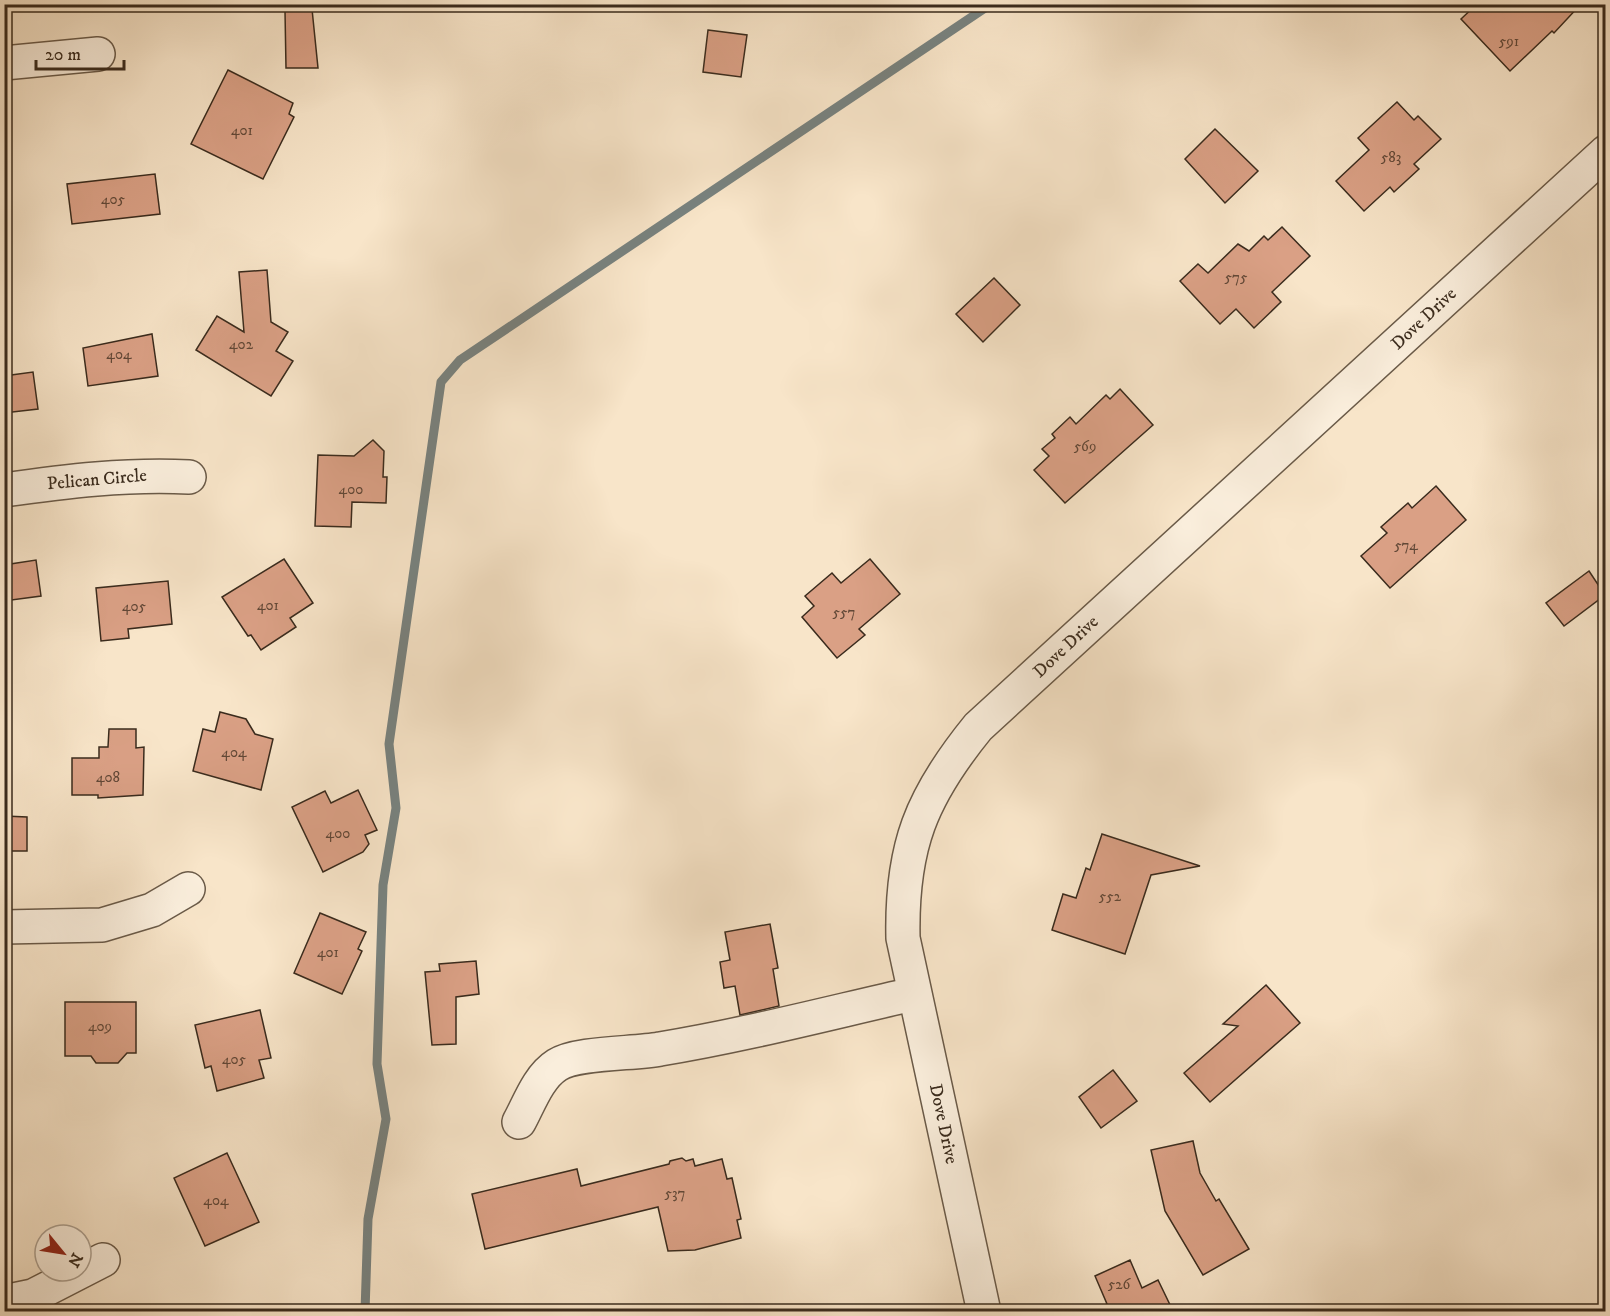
<svg xmlns="http://www.w3.org/2000/svg" width="1610" height="1316" viewBox="0 0 1610 1316" font-family="'IM FELL DW Pica',serif">
<style>
.lines{fill:none;stroke-linecap:round;stroke-linejoin:round}
.stream{stroke:#78827f;stroke-width:9}
.building{fill:#daa085;stroke:#3a2b1d;stroke-width:1.5}
.minor-casing{stroke:#6a5a48;stroke-width:36}
.minor{stroke:#faeedc;stroke-width:33}
.labels{text-anchor:middle;dominant-baseline:central;stroke-width:5;stroke-linejoin:round;paint-order:stroke}
.number-label{font-size:15px;fill:#624837}
.street-label{font-size:18px;fill:#3a2b1d;stroke:#faeedc}
</style>
<rect width="100%" height="100%" fill="#f8e5c9"/>
<filter id="stains"><feTurbulence type="fractalNoise" baseFrequency=".00333" numOctaves="4"/><feColorMatrix values="0 0 0 0 .2 0 0 0 0 .09 0 0 0 0 .02 0 0 0 .5 -.17"/></filter>
<radialGradient id="worn" r=".72"><stop offset=".6" stop-color="#630" stop-opacity="0"/><stop offset="1" stop-color="#630" stop-opacity=".3"/></radialGradient>
<g class="lines">
<polyline class="stream" points="365,1312 368,1219 386,1119 377,1064 383,885 396,808 389,744 441,382 460,360 991,4"/>
</g>
<g class="building">
<polygon points="1477,4 1581,4 1554,33 1552,31 1510,71 1461,19"/>
<polygon points="312,9 318,68 286,68 285,11"/>
<polygon points="708,30 747,35 741,77 703,72"/>
<polygon points="228,70 293,103 289,114 294,117 263,179 191,144"/>
<polygon points="1397,102 1414,120 1418,116 1441,139 1414,164 1419,169 1394,192 1390,187 1364,211 1336,181 1369,150 1358,138"/>
<polygon points="1215,129 1258,171 1225,203 1185,159"/>
<polygon points="155,174 160,214 72,224 67,184"/>
<polygon points="1282,227 1310,256 1272,292 1281,302 1254,328 1236,309 1220,324 1180,281 1198,264 1208,273 1238,244 1249,251 1264,236 1268,240"/>
<polygon points="267,270 271,322 288,332 276,351 293,361 271,396 196,350 217,316 244,332 239,272"/>
<polygon points="994,278 1020,305 983,342 956,314"/>
<polygon points="152,334 158,376 88,386 83,348"/>
<polygon points="33,372 38,409 4,413 4,376"/>
<polygon points="1120,389 1153,425 1065,503 1034,470 1049,456 1042,449 1055,438 1052,434 1070,417 1076,424 1106,395 1110,399"/>
<polygon points="373,440 384,451 383,477 387,477 386,503 352,502 351,527 315,526 318,455 354,456"/>
<polygon points="1436,486 1466,520 1390,588 1361,556 1387,533 1381,527 1408,503 1412,508"/>
<polygon points="284,559 313,603 290,618 296,627 261,650 251,635 248,636 222,597"/>
<polygon points="870,559 900,594 859,629 865,635 837,658 802,617 814,606 805,596 832,573 841,583"/>
<polygon points="36,560 41,596 4,601 4,565"/>
<polygon points="1589,571 1605,595 1564,626 1546,603"/>
<polygon points="168,581 172,624 128,629 129,638 101,641 96,588"/>
<polygon points="220,712 246,719 255,734 273,739 261,790 193,771 203,729 215,732"/>
<polygon points="109,729 136,729 136,748 144,747 143,795 98,798 98,795 72,795 72,758 99,758 99,747 108,747"/>
<polygon points="358,790 377,830 365,835 369,844 363,852 323,872 292,807 325,791 331,803"/>
<polygon points="4,816 27,817 27,851 4,851"/>
<polygon points="1102,834 1200,866 1151,875 1125,954 1052,930 1063,894 1076,898 1086,868 1090,870"/>
<polygon points="320,913 366,932 358,949 362,951 342,994 294,973"/>
<polygon points="770,924 778,968 773,969 779,1006 740,1015 735,986 724,988 720,962 730,960 725,932"/>
<polygon points="476,961 479,994 456,997 456,1044 432,1045 425,972 440,971 439,964"/>
<polygon points="1266,985 1300,1023 1210,1102 1184,1073 1238,1026 1223,1024"/>
<polygon points="65,1002 136,1002 136,1053 127,1053 118,1063 96,1063 91,1056 65,1056"/>
<polygon points="260,1010 271,1058 259,1060 264,1078 217,1091 211,1066 205,1068 195,1025"/>
<polygon points="1113,1070 1137,1101 1101,1128 1079,1097"/>
<polygon points="1193,1141 1200,1173 1216,1201 1219,1199 1249,1249 1203,1275 1165,1211 1151,1150"/>
<polygon points="227,1153 259,1222 205,1246 174,1178"/>
<polygon points="682,1158 686,1161 693,1159 695,1166 722,1159 727,1179 732,1178 741,1219 737,1220 741,1238 695,1250 668,1251 658,1207 485,1249 472,1194 577,1169 581,1186 669,1164 670,1161"/>
<polygon points="1130,1260 1142,1288 1158,1280 1173,1311 1092,1311 1107,1304 1095,1276"/>
</g>
<g class="lines">
<defs>
<g id="minor">
<polyline points="4,63 98,54"/>
<path d="M4 490C67 481 126 474 189 477"/>
<polyline points="4,927 102,925 152,910 188,889"/>
<path d="M519 1122C529 1104 538 1077 557 1065 577 1052 635 1054 660 1049 745 1035 829 1013 913 994"/>
<polyline points="4,1302 33,1296 103,1260"/>
<path d="M984 1312 903 938C901 847 921 797 978 727L1606 152"/>
</g>
</defs>
<use href="#minor" class="minor-casing"/>
<use href="#minor" class="minor"/>
</g>
<g class="labels">
<g class="number-label">
<text x="1509" y="41">591</text>
<text x="242" y="130">401</text>
<text x="1391" y="157">583</text>
<text x="113" y="199">405</text>
<text x="1236" y="277">575</text>
<text x="241" y="344">402</text>
<text x="119" y="354">404</text>
<text x="1085" y="446">569</text>
<text x="351" y="489">400</text>
<text x="1406" y="545">574</text>
<text x="268" y="605">401</text>
<text x="134" y="606">405</text>
<text x="844" y="612">557</text>
<text x="234" y="752">404</text>
<text x="108" y="777">408</text>
<text x="338" y="833">400</text>
<text x="1110" y="896">552</text>
<text x="328" y="952">401</text>
<text x="100" y="1026">409</text>
<text x="234" y="1059">405</text>
<text x="675" y="1193">537</text>
<text x="216" y="1200">404</text>
<text x="1119" y="1284">526</text>
</g>
<g class="street-label">
<text transform="translate(1424 319) rotate(-43)">Dove Drive</text>
<text transform="translate(97 480) rotate(-5)">Pelican Circle</text>
<text transform="translate(1066 647) rotate(-43)">Dove Drive</text>
<text transform="translate(943 1124) rotate(78)">Dove Drive</text>
</g>
</g>
<rect width="1610" height="1316" fill="none" stroke="#f8e5c9" stroke-width="24"/>
<rect x="6" y="6" width="1598" height="1304" fill="none" stroke="#3a2b1d" stroke-width="3"/>
<rect x="12" y="12" width="1586" height="1292" fill="none" stroke="#3a2b1d" stroke-width="1.5"/>
<g transform="translate(63 1253) rotate(120)"><circle r="28" fill="#faeedc" stroke="#ada090" stroke-width="1.5"/>
<path d="M0-4.5L10 22L0 15L-10 22Z" fill="#8f2418"/>
<text y="-9" font-size="16" font-weight="bold" text-anchor="middle" fill="#3a2b1d">N</text>
</g>
<path d="M36 60v9h88v-9" fill="none" stroke="#3a2b1d" stroke-width="3"/>
<text x="45" y="60" font-size="18" fill="#3a2b1d" stroke="#faeedc" stroke-width="4.5" paint-order="stroke">20 m</text>
<rect width="100%" height="100%" filter="url(#stains)"/>
<rect width="100%" height="100%" fill="url(#worn)"/>
</svg>
